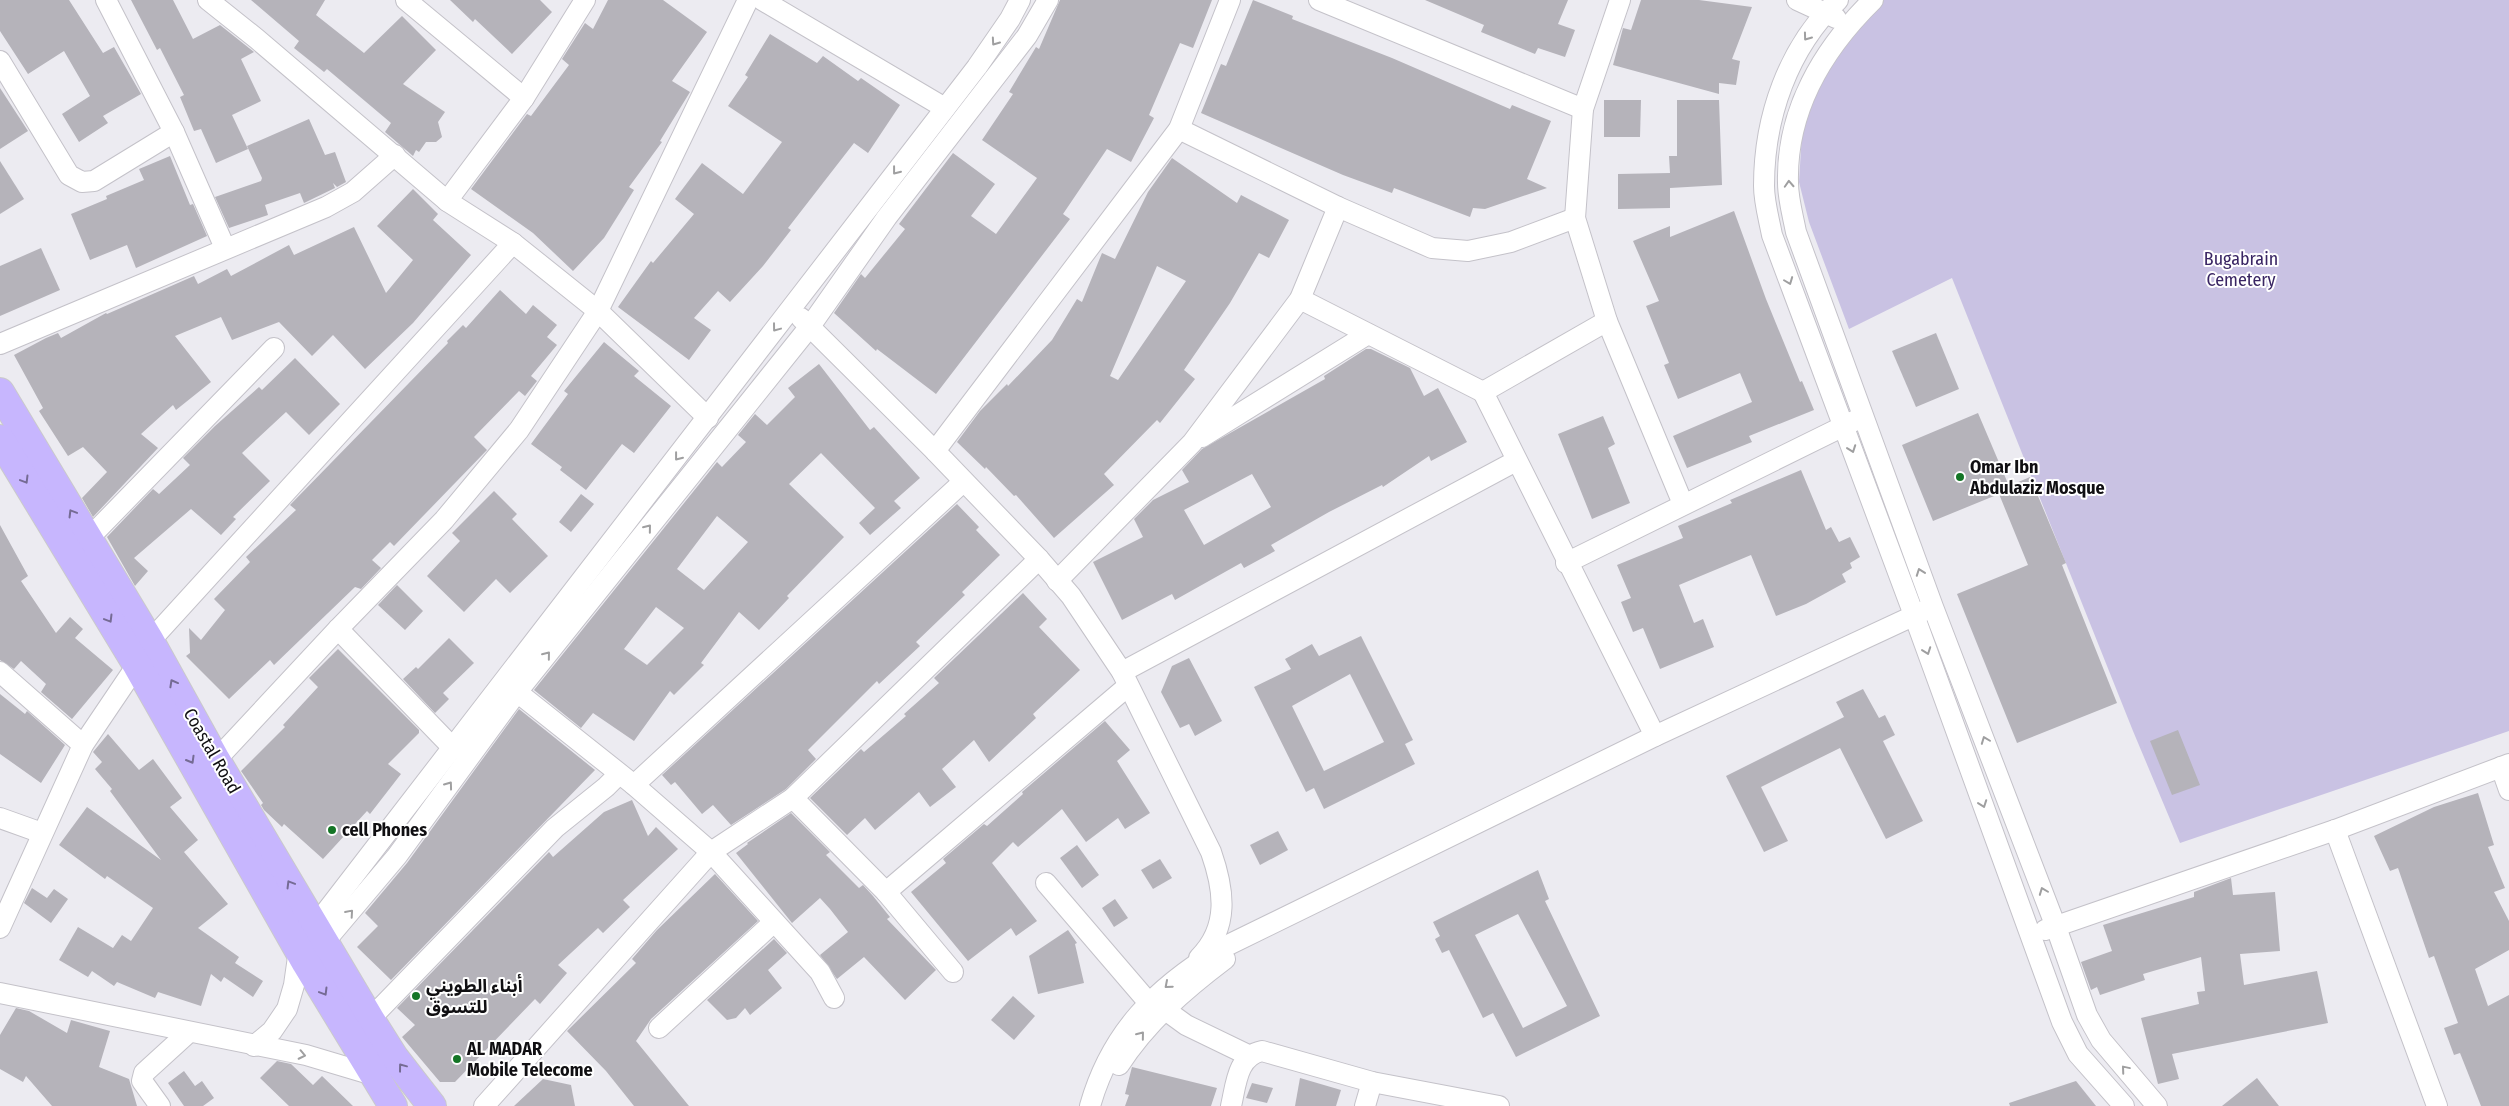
<svg xmlns="http://www.w3.org/2000/svg" width="2509" height="1106" viewBox="0 0 2509 1106" font-family="'Fira Sans Condensed','Noto Sans Arabic',sans-serif">
<style>
.green{fill:#c9c2e3}
.building{fill:#b5b3ba;fill-rule:evenodd}
.lines{fill:none;stroke-linecap:round;stroke-linejoin:round}
.minor-casing{stroke:#c4c2c9;stroke-width:22}
.highway-casing{stroke:#cacacb;stroke-width:30}
.minor{stroke:#fff;stroke-width:20}
.highway{stroke:#c7b6fe;stroke-width:28}
.oneway{stroke:#9f9fa0}
.oneway2{stroke:#756b94}
.poi-dot{fill:#147526;stroke:#fff;stroke-width:2}
.labels{text-anchor:middle;dominant-baseline:central;stroke-width:4;stroke-linejoin:round;paint-order:stroke}
.park-label{font-size:18px;fill:#392563;stroke:#fff}
.poi-label{font-size:18px;font-weight:bold;fill:#100f12;stroke:#fff;text-anchor:start}
.street-label{font-size:18px;fill:#100f12;stroke:#fff}
</style>
<rect width="100%" height="100%" fill="#ecebf1"/>
<polygon class="green" points="1879,0 2509,0 2509,731 2180,843 2133,731 1952,278 1849,329 1809,222 1799,182 1802,133 1818,78"/>
<g class="building">
<polygon points="0,0 69,0 103,53 114,47 141,94 103,116 108,123 79,142 62,114 90,96 64,51 28,74 0,31"/>
<polygon points="131,0 173,0 193,39 220,25 254,52 241,59 261,101 232,115 248,149 216,163 201,129 194,131 180,97 184,95 160,48 157,50"/>
<polygon points="251,0 325,0 316,15 364,53 402,16 436,50 403,84 445,112 438,122 442,137 436,142 426,142 419,152 416,150 413,156 385,132 391,123 327,69 324,72 294,48 299,41"/>
<polygon points="450,0 540,0 552,12 512,54 475,19 473,22"/>
<polygon points="608,0 663,0 707,32 672,81 690,92 660,141 662,142 629,187 634,190 604,238 573,271 533,233 471,189 527,114 531,116 569,65 562,59 585,23 593,29"/>
<polygon points="1060,0 1212,0 1193,48 1180,43 1149,115 1154,118 1131,162 1107,149 1063,214 1070,219 936,394 877,349 876,351 834,313 861,274 865,278 905,229 899,224 953,153 995,184 971,216 996,234 1037,178 982,140 1013,94 1009,92 1036,47 1039,49"/>
<polygon points="1253,0 1293,16 1292,19 1392,58 1510,109 1512,105 1551,121 1527,179 1547,188 1485,209 1473,208 1470,217 1394,188 1392,193 1343,175 1201,113 1221,64 1226,66"/>
<polygon points="1425,0 1568,0 1558,24 1575,30 1565,57 1538,48 1535,54 1481,32 1484,25"/>
<polygon points="1641,0 1699,0 1752,7 1732,59 1740,61 1736,85 1719,83 1719,94 1613,65 1623,28 1631,30"/>
<polygon points="770,34 817,63 823,56 858,81 861,78 900,105 868,153 854,143 788,228 791,230 763,266 730,302 718,291 694,318 711,330 689,360 618,307 651,261 653,263 694,214 675,199 702,163 743,194 782,142 728,106 748,77 745,75"/>
<polygon points="0,88 28,131 0,149"/>
<polygon points="1604,100 1641,100 1640,137 1604,137"/>
<polygon points="1677,100 1719,100 1722,185 1670,188 1670,208 1618,209 1618,174 1670,173 1669,156 1677,156"/>
<polygon points="309,119 325,155 335,152 346,182 337,187 333,183 335,188 304,203 300,193 265,205 268,215 229,228 215,197 261,181 262,178 247,146"/>
<polygon points="170,156 190,205 193,204 207,236 136,268 127,245 90,260 71,214 107,199 106,196 144,180 139,169"/>
<path d="M1172 158 1237 203 1241 195 1289 220 1269 258 1259 253 1230 303 1184 370 1195 379 1160 423 1157 420 1104 474 1114 485 1054 538 1016 495 1014 496 986 467 985 469 957 442 980 411 1007 384 1008 386 1052 340 1077 299 1082 302 1102 253 1115 259 1148 192ZM1157 266 1186 281 1118 380 1110 376Z"/>
<polygon points="0,161 24,199 0,214"/>
<polygon points="413,189 438,214 433,220 471,255 413,323 365,369 333,335 312,356 279,322 232,340 221,317 175,336 211,382 176,410 173,405 141,434 158,448 93,517 82,498 107,472 83,447 68,456 39,411 43,408 14,355 46,338 58,333 61,338 106,313 107,314 194,276 198,284 227,269 231,276 289,245 294,255 354,227 386,293 413,260 377,226"/>
<polygon points="1734,211 1766,299 1800,382 1802,381 1814,410 1749,436 1752,442 1687,468 1673,436 1752,402 1740,373 1678,399 1664,365 1669,363 1646,306 1659,301 1633,241 1670,226 1670,237"/>
<polygon points="41,248 60,290 0,316 0,266"/>
<polygon points="500,290 526,314 533,305 557,325 547,337 557,345 531,376 537,381 525,396 519,391 474,437 487,450 394,546 390,542 372,560 381,568 361,589 355,587 274,665 270,660 229,699 186,656 190,653 189,628 201,640 225,610 214,599 250,562 246,557 296,510 290,505 448,343 447,341 463,325 466,328"/>
<polygon points="1936,333 1959,389 1916,407 1892,351"/>
<polygon points="604,342 639,371 634,376 671,406 634,453 622,444 586,490 560,470 562,467 531,444 568,394 564,391"/>
<path d="M1366 349H1371L1410 368 1424 396 1438 388 1467 442 1431 461 1429 456 1383 487 1382 485 1329 512 1271 545 1275 551 1244 568 1241 563 1175 600 1172 594 1122 620 1093 562 1143 537 1134 519 1153 500 1189 482 1182 470 1202 449 1325 379 1324 376ZM1252 474 1271 507 1204 545 1184 510Z"/>
<polygon points="295,358 340,404 309,435 286,412 242,453 270,481 233,517 236,519 221,535 191,509 134,558 148,571 135,586 107,537 153,489 159,494 190,465 183,458 215,426 259,387 262,390"/>
<path d="M819 364 870 430 874 427 920 478 894 501 901 508 870 535 859 523 875 508 821 453 789 484 844 537 787 596 789 598 759 630 739 612 701 663 704 665 674 695 670 691 634 741 593 713 581 728 534 690 717 462 722 467 746 442 738 435 755 414 767 425 795 397 788 388ZM717 516 748 542 704 590 677 569ZM656 607 684 628 647 665 624 649Z"/>
<polygon points="1978,413 2009,486 2030,477 2066,563 2062,565 2117,703 2017,743 1957,594 2028,565 1999,494 1933,521 1902,445"/>
<polygon points="1603,416 1615,444 1608,448 1630,503 1592,519 1558,434"/>
<polygon points="1801,470 1826,530 1831,527 1839,542 1850,537 1860,557 1850,563 1852,568 1842,574 1846,582 1806,604 1776,616 1751,555 1679,585 1694,623 1703,619 1714,647 1660,669 1643,628 1633,632 1621,602 1631,598 1617,565 1683,538 1678,526 1732,503 1730,500"/>
<polygon points="494,491 517,514 512,519 548,556 510,593 496,579 464,612 427,576 460,541 452,533"/>
<polygon points="581,494 594,504 571,532 559,522"/>
<polygon points="957,504 979,527 976,530 1000,555 962,592 965,595 916,642 920,646 879,684 877,681 808,750 816,759 786,789 731,825 713,805 702,814 675,782 671,785 662,775"/>
<polygon points="0,525 28,576 21,581 56,633 70,617 83,629 75,638 113,670 72,719 41,692 46,684 21,661 14,669 0,660"/>
<polygon points="397,585 423,611 405,630 378,605"/>
<polygon points="1023,593 1047,619 1039,627 1080,670 1033,714 1036,718 989,762 974,740 942,769 956,787 930,807 919,792 875,830 865,818 847,835 810,798 861,749 864,752 906,716 904,714 939,683 934,678"/>
<path d="M1361 636 1413 740 1405 744 1415 764 1324 809 1314 788 1306 792 1254 687 1291 669 1285 659 1312 644 1319 656ZM1350 674 1384 742 1324 771 1292 706Z"/>
<polygon points="449,638 474,663 443,693 449,699 435,713 403,679 416,667 418,669"/>
<polygon points="338,649 419,730 419,733 388,764 401,774 370,814 367,811 323,859 284,824 282,827 264,810 261,805 263,803 241,771 285,727 283,725 318,687 309,678"/>
<polygon points="1189,658 1222,721 1195,736 1189,724 1180,728 1161,692 1172,666"/>
<polygon points="1863,689 1879,718 1885,715 1895,735 1883,741 1923,821 1886,839 1840,748 1761,787 1788,841 1764,852 1726,776 1844,717 1836,702"/>
<polygon points="0,694 25,714 27,711 65,745 41,783 0,754"/>
<polygon points="519,709 595,770 391,980 357,947 378,926 365,913 407,863"/>
<polygon points="1105,721 1130,750 1117,761 1150,813 1125,829 1118,818 1086,842 1062,809 1018,847 1013,842 992,863 1037,921 1016,936 1011,928 968,961 911,892 946,863 943,859 984,824 987,826 1023,794 1022,792"/>
<polygon points="2178,730 2200,785 2172,795 2150,741"/>
<polygon points="108,734 139,770 153,759 182,798 170,807 198,840 184,852 228,904 198,928 239,957 235,963 263,981 253,997 224,977 221,982 211,974 201,1006 158,992 155,998 117,982 114,986 92,971 88,977 59,960 78,927 113,948 122,935 131,941 153,908 107,876 105,879 59,845 87,807 161,860 110,791 112,789 95,769 102,762 93,752"/>
<polygon points="2478,793 2494,845 2488,847 2505,888 2494,892 2509,921 2509,950 2475,969 2488,1006 2509,995 2509,1106 2481,1106 2460,1053 2454,1055 2444,1028 2458,1023 2434,956 2429,958 2398,868 2390,871 2374,836 2434,807"/>
<polygon points="632,800 648,836 656,827 678,849 623,900 630,907 603,933 598,928 558,965 567,973 540,1004 535,999 455,1082 440,1082 402,1037 415,1025 397,1008 549,852 553,857 604,812"/>
<polygon points="791,813 830,852 826,855 859,888 863,885 873,896 890,917 887,919 936,970 905,1000 864,957 837,979 820,955 848,932 830,909 820,898 792,923 736,853 748,844 747,843"/>
<polygon points="1278,831 1288,850 1260,865 1250,845"/>
<polygon points="1077,845 1099,875 1082,888 1060,858"/>
<polygon points="1160,859 1172,878 1153,889 1141,870"/>
<path d="M1538 870 1549 899 1545 901 1600 1016 1516 1057 1493 1013 1483 1018 1449 950 1442 953 1435 939 1440 936 1433 922ZM1518 914 1567 1006 1523 1028 1475 935Z"/>
<polygon points="715,874 758,921 651,1019 636,1041 689,1106 634,1106 606,1071 567,1031 636,963 632,959 657,930"/>
<polygon points="2231,878 2233,895 2275,892 2280,951 2240,954 2244,985 2317,971 2328,1023 2172,1054 2179,1079 2158,1084 2141,1018 2199,1004 2197,992 2205,991 2201,957 2143,974 2145,980 2100,995 2097,987 2091,990 2081,962 2112,951 2103,925 2194,897 2194,892"/>
<polygon points="32,888 47,898 54,889 68,899 51,923 24,903"/>
<polygon points="1115,899 1128,918 1114,927 1102,908"/>
<polygon points="1068,930 1077,943 1075,944 1084,983 1038,994 1029,956"/>
<polygon points="774,939 787,953 768,970 782,988 750,1015 745,1008 736,1018 727,1020 707,1000"/>
<polygon points="1013,996 1035,1016 1014,1040 991,1020"/>
<polygon points="16,1008 29,1011 67,1033 71,1020 110,1031 99,1067 129,1079 137,1106 52,1106 26,1076 23,1082 0,1069 0,1035"/>
<polygon points="277,1061 291,1064 313,1085 322,1076 353,1106 289,1106 260,1078"/>
<polygon points="1132,1067 1217,1088 1211,1106 1125,1106 1129,1095 1125,1094"/>
<polygon points="184,1071 195,1086 202,1081 214,1098 203,1106 184,1106 168,1083"/>
<polygon points="1300,1078 1341,1090 1336,1106 1295,1106"/>
<polygon points="2257,1078 2279,1106 2222,1106"/>
<polygon points="543,1079 571,1085 575,1106 514,1106"/>
<polygon points="2076,1081 2096,1106 2010,1106 2009,1103"/>
<polygon points="1252,1083 1273,1088 1267,1103 1246,1098"/>
</g>
<g class="lines">
<defs>
<g id="minor">
<polyline points="106,0 174,132 225,248"/>
<polyline points="208,0 257,39 447,201 513,243 598,311 708,418"/>
<polyline points="406,0 524,98"/>
<polyline points="762,0 945,108"/>
<polyline points="1319,0 1583,109"/>
<polyline points="1620,0 1583,109 1575,218 1607,321 1683,504"/>
<polyline points="1797,0 1836,18"/>
<path d="M1838 0C1788 48 1764 117 1764 186 1764 202 1769 219 1772 235L1914 615 2062 1022 2078 1054 2124 1106"/>
<path d="M1873 0C1823 49 1786 111 1788 183 1788 199 1793 216 1796 232L1933 607 2056 927 2087 1015 2101 1040 2157 1106"/>
<polyline points="0,61 69,175 82,182 94,181 174,132"/>
<polyline points="1179,129 1338,207 1432,248 1468,251 1511,242 1575,218"/>
<polyline points="447,201 524,98 585,0"/>
<polyline points="1300,299 1483,392"/>
<path d="M801 318 935 451 1039 559 1071 596 1122 672 1211 852C1224 889 1230 927 1199 958"/>
<polyline points="1607,321 1483,392 1655,736"/>
<polyline points="0,344 326,207 353,192 395,155"/>
<polyline points="1202,437 1368,334"/>
<polyline points="935,451 1179,129 1230,0"/>
<polyline points="88,539 274,348"/>
<polyline points="1566,563 1856,420"/>
<polyline points="1057,581 1192,443 1300,299 1338,207"/>
<polyline points="338,629 453,748"/>
<polyline points="150,641 513,243"/>
<polyline points="0,672 83,745"/>
<polyline points="1122,672 1516,461"/>
<polyline points="517,692 634,785 711,852 820,972 834,998"/>
<polyline points="216,760 338,629 444,520 519,430 598,311 748,0"/>
<polyline points="2501,767 2509,790"/>
<polyline points="634,785 963,482"/>
<polyline points="793,798 886,892 953,972"/>
<polyline points="0,818 42,833"/>
<polyline points="2335,830 2437,1106"/>
<polyline points="1046,883 1149,1003"/>
<polyline points="886,892 1128,686"/>
<polyline points="0,928 83,745 137,665"/>
<polyline points="2045,930 2335,830 2509,764"/>
<polyline points="316,952 397,856 517,692 811,325 887,217 1027,36 1048,0"/>
<polyline points="0,993 306,1055 373,1075"/>
<polyline points="1164,1009 1186,1025 1250,1056"/>
<polyline points="370,1019 555,828 606,787 619,774"/>
<polyline points="659,1028 774,922"/>
<polyline points="254,1046 272,1031 287,1009 294,985 299,950 315,926 977,67 1010,19 1020,0"/>
<path d="M1119 1065C1147 1022 1184 990 1225 959"/>
<polyline points="160,1106 142,1081 144,1073 189,1032"/>
<polyline points="484,1106 711,852 793,798 1039,559"/>
<path d="M1090 1106C1111 1032 1156 988 1220 949L1655 736 1926 610"/>
<path d="M1231 1106C1236 1085 1237 1056 1262 1051L1372 1082 1499 1106"/>
<polyline points="1365,1106 1372,1082"/>
</g>
<g id="highway">
<polyline points="0,392 150,641 216,760 370,1019 394,1057 432,1106"/>
<polyline points="0,439 137,665 306,963 393,1106"/>
</g>
</defs>
<use href="#minor" class="minor-casing"/>
<use href="#highway" class="highway-casing"/>
<use href="#minor" class="minor"/>
<use href="#highway" class="highway"/>
</g>
<defs><path id="oneway-chevron" d="M-2-3.5L2.5 0L-2 3.5" fill="none" stroke-width="1.6" stroke-linecap="round" stroke-linejoin="round" transform="scale(1.25)"/></defs>
<g class="oneway">
<use href="#oneway-chevron" transform="translate(1807 37) rotate(126)"/>
<use href="#oneway-chevron" transform="translate(995 42) rotate(125)"/>
<use href="#oneway-chevron" transform="translate(896 171) rotate(128)"/>
<use href="#oneway-chevron" transform="translate(1789 184) rotate(-93)"/>
<use href="#oneway-chevron" transform="translate(1789 281) rotate(69)"/>
<use href="#oneway-chevron" transform="translate(776 328) rotate(127)"/>
<use href="#oneway-chevron" transform="translate(1852 449) rotate(70)"/>
<use href="#oneway-chevron" transform="translate(678 457) rotate(128)"/>
<use href="#oneway-chevron" transform="translate(648 528) rotate(-51)"/>
<use href="#oneway-chevron" transform="translate(1920 572) rotate(-110)"/>
<use href="#oneway-chevron" transform="translate(1927 651) rotate(70)"/>
<use href="#oneway-chevron" transform="translate(547 655) rotate(-51)"/>
<use href="#oneway-chevron" transform="translate(1985 740) rotate(-111)"/>
<use href="#oneway-chevron" transform="translate(449 785) rotate(-54)"/>
<use href="#oneway-chevron" transform="translate(1983 804) rotate(70)"/>
<use href="#oneway-chevron" transform="translate(2043 891) rotate(-111)"/>
<use href="#oneway-chevron" transform="translate(350 913) rotate(-49)"/>
<use href="#oneway-chevron" transform="translate(1168 985) rotate(139)"/>
<use href="#oneway-chevron" transform="translate(1141 1035) rotate(-51)"/>
<use href="#oneway-chevron" transform="translate(302 1055) rotate(12)"/>
<use href="#oneway-chevron" transform="translate(2125 1069) rotate(-130)"/>
</g>
<g class="oneway2">
<use href="#oneway-chevron" transform="translate(25 480) rotate(59)"/>
<use href="#oneway-chevron" transform="translate(72 513) rotate(-121)"/>
<use href="#oneway-chevron" transform="translate(109 619) rotate(59)"/>
<use href="#oneway-chevron" transform="translate(173 683) rotate(-119)"/>
<use href="#oneway-chevron" transform="translate(191 760) rotate(60)"/>
<use href="#oneway-chevron" transform="translate(290 884) rotate(-121)"/>
<use href="#oneway-chevron" transform="translate(324 992) rotate(59)"/>
<use href="#oneway-chevron" transform="translate(402 1067) rotate(-127)"/>
</g>
<g class="poi-dot">
<circle cx="1960" cy="477" r="5"/>
<circle cx="332" cy="830" r="5"/>
<circle cx="416" cy="996" r="5"/>
<circle cx="457" cy="1059" r="5"/>
</g>
<g class="labels">
<g class="park-label">
<text x="2241" y="259">Bugabrain<tspan x="2241" dy="21">Cemetery</tspan></text>
</g>
<g class="poi-label">
<text x="1970" y="467">Omar Ibn<tspan x="1970" dy="21">Abdulaziz Mosque</tspan></text>
<text x="342" y="830">cell Phones</text>
<text x="426" y="986">أبناء الطويني<tspan x="426" dy="21">للتسوق</tspan></text>
<text x="467" y="1049">AL MADAR<tspan x="467" dy="21">Mobile Telecome</tspan></text>
</g>
<g class="street-label">
<text transform="translate(212 751) rotate(60)">Coastal Road</text>
</g>
</g>
</svg>
